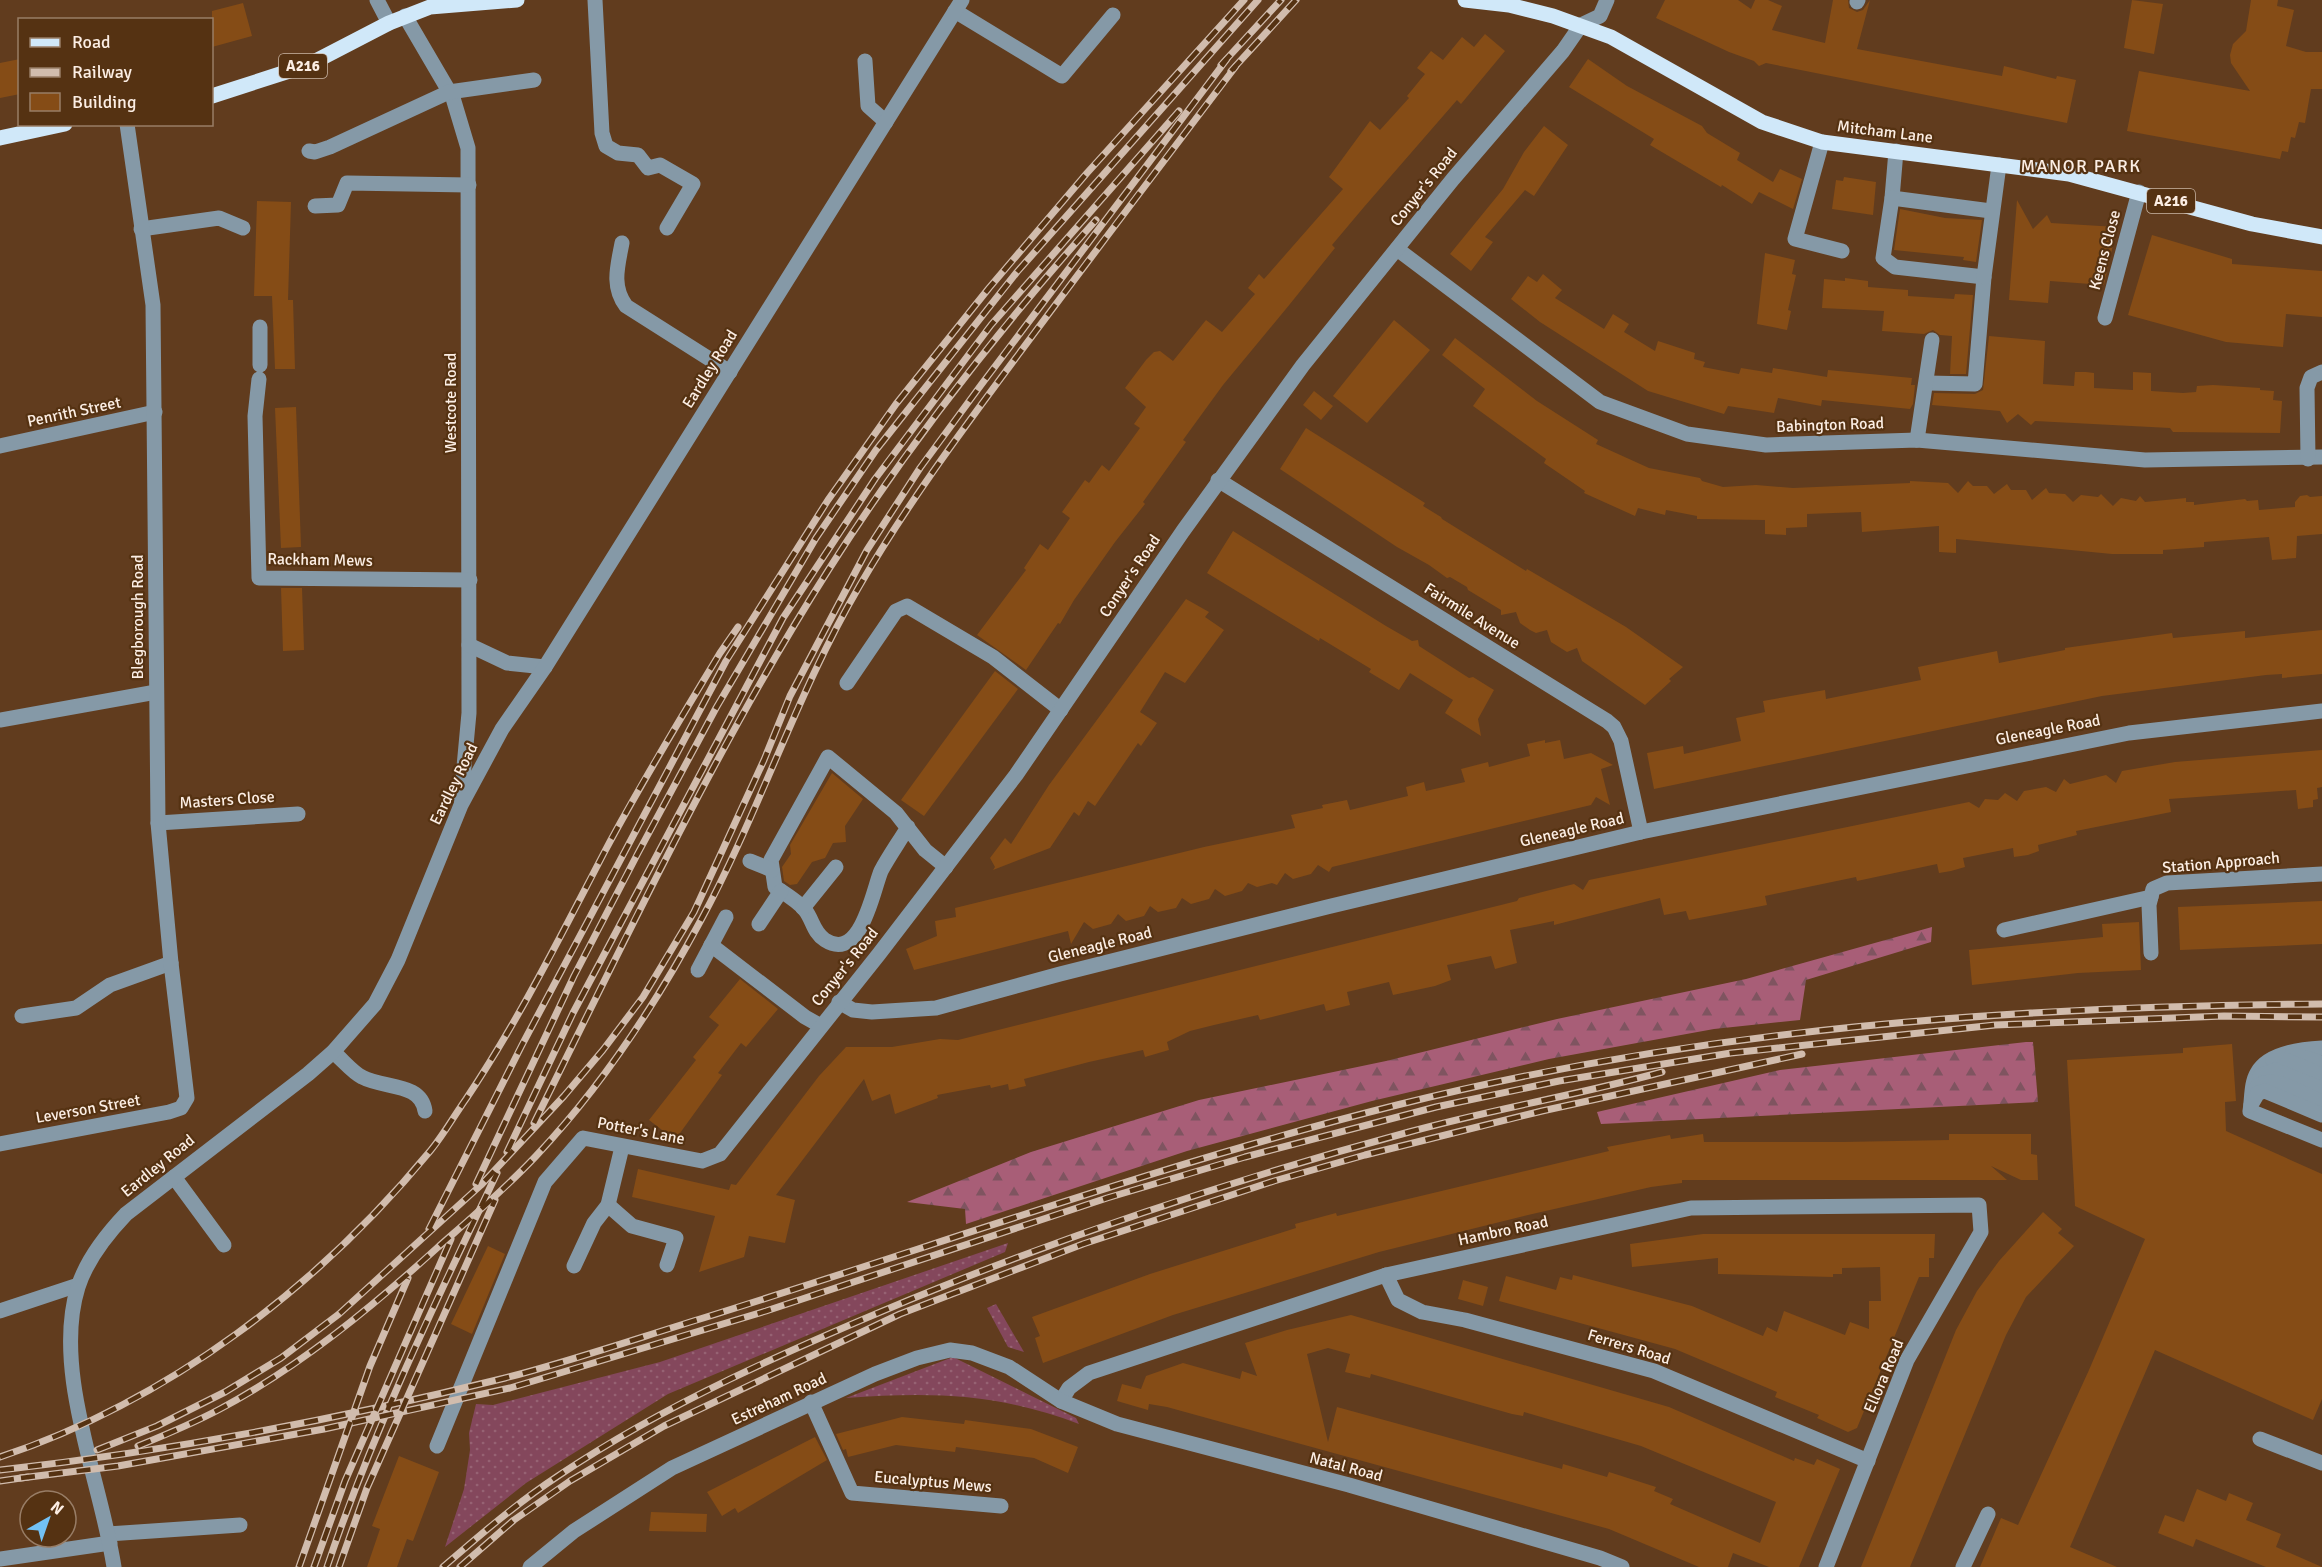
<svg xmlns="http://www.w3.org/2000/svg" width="2322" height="1567" viewBox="0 0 2322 1567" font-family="Signika,sans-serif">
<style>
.grass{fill:url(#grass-dots)}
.forest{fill:url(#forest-firs)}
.building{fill:#854c16;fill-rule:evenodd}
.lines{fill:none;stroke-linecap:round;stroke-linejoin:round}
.minor{stroke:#8599a7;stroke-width:15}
.major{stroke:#d0e8f9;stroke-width:15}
.rail-casing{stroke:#d1bcad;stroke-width:7}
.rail{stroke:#553212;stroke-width:4.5;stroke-dasharray:14;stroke-linecap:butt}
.labels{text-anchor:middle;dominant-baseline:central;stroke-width:4.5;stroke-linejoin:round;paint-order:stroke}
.shield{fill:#553212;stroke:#cab6a5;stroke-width:1.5}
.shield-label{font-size:15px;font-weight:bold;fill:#fceee4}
.street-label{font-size:16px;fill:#fceee4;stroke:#553212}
.neighbourhood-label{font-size:18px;letter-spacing:1.5px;fill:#fceee4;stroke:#553212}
</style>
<defs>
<pattern id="grass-dots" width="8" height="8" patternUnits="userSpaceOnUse" patternTransform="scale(1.5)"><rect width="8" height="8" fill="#84475c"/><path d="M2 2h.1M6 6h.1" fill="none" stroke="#966273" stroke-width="1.8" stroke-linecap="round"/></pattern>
<pattern id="forest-firs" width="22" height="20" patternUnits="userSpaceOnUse" patternTransform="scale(1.5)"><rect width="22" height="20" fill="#a85e77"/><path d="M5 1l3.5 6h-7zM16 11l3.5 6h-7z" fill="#7f5460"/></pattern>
</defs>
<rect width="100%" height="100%" fill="#613c1e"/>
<g class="grass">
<polygon points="1008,1243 1005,1252 668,1394 526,1483 445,1547 464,1489 470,1450 469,1433 476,1404 493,1405 660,1362"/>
<polygon points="996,1304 1024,1352 1008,1347 987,1308"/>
<path d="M953 1357 1076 1418 1079 1424C997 1393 932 1392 846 1398Z"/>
</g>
<g class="forest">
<polygon points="1932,927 1931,942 1806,980 1800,1020 1714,1029 1549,1059 1372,1101 1187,1151 966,1224 965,1209 907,1202 1031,1152 1199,1100 1386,1061 1557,1019 1746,979"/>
<polygon points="2026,1042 2033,1042 2038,1102 1601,1124 1597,1112 1780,1070"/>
</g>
<g class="building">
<polygon points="1665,0 1738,0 1751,9 1755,0 1768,0 1782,6 1772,30 1825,43 1833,0 1848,0 1849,8 1857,12 1863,10 1870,0 1857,49 2002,76 2004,66 2056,79 2057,76 2076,80 2067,123 1766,63 1759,66 1754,61 1729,52 1656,18"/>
<polygon points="2132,0 2163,4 2154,54 2124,48"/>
<polygon points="2251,0 2278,0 2277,6 2294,10 2286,46 2306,52 2322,52 2322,89 2311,89 2305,123 2299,122 2295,138 2291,137 2288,152 2282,151 2280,159 2127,131 2139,71 2250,91 2231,63 2230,55 2233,44 2246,31"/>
<polygon points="243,3 252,36 212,47 212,11"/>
<polygon points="1485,34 1505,51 1461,104 1457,100 1364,207 1332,245 1335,248 1290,304 1223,385 1183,440 1186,442 1143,502 1145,504 1115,542 1074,600 1060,624 1058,623 1026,670 977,635 1026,570 1024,568 1040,544 1048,550 1070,518 1062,512 1085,480 1089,483 1102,465 1109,471 1140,428 1134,424 1146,407 1125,388 1146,360 1154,352 1160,351 1173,361 1206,320 1222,332 1255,294 1248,288 1259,274 1264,279 1343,189 1329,177 1370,121 1380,130 1409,98 1407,96 1425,74 1417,68 1431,51 1443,60 1462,37 1474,47"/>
<polygon points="20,59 20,94 0,98 0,63"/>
<polygon points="1588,59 1627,86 1702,126 1707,133 1740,153 1737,160 1773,182 1780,169 1802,179 1793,209 1759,192 1752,204 1722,185 1721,187 1650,145 1654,139 1569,87"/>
<polygon points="1544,126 1568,145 1534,196 1525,190 1485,237 1493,242 1471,271 1450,254 1503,189 1524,152"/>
<polygon points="1844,177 1876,182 1873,215 1832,209 1836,180 1843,181"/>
<polygon points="2017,200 2033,229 2047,215 2051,223 2117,227 2104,285 2050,281 2048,303 2009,300"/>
<polygon points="257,201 291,202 288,300 293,300 295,369 275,369 272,296 254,296"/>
<polygon points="1900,209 1945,218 1982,220 1976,262 1963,260 1964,257 1894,250"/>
<polygon points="2152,235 2232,259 2232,264 2322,271 2322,317 2286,314 2283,347 2226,342 2128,315"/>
<polygon points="1765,253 1795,260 1792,274 1796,275 1788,310 1791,311 1787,330 1757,324"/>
<polygon points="1543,274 1562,290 1555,298 1604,329 1613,314 1629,324 1624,332 1655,351 1658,341 1695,353 1694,359 1705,362 1703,367 1739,374 1741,368 1772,373 1773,368 1827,377 1828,370 1912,378 1911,385 1915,385 1913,404 1910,409 1822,400 1821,406 1778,398 1774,413 1728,406 1724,414 1648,391 1540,322 1511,299 1528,276 1537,282"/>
<polygon points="1845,278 1868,281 1868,287 1908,290 1908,296 1954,299 1955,294 1973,295 1966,374 1950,374 1952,336 1940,335 1933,330 1924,334 1882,331 1884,311 1822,308 1824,279 1845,281"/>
<polygon points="1394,320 1430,350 1367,423 1333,396"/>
<polygon points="1989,336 2045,341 2043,384 2074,386 2075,372 2086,372 2094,373 2094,388 2133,390 2133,372 2151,373 2151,391 2183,393 2196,392 2197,386 2213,385 2260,388 2260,390 2274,391 2273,400 2282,401 2280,433 2173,432 2170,428 2035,421 2031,425 2018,414 2007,423 2000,411 1932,405 1934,393 1975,394 1983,390"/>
<polygon points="1455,338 1537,401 1598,440 1596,444 1649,468 1700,478 1702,481 1723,487 1756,485 1793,488 1910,483 1910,481 1948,483 1958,493 1968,481 1973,486 1987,486 1994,494 2007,484 2011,490 2026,490 2032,500 2046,488 2049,493 2065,494 2073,502 2081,495 2098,497 2101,494 2113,506 2121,498 2136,501 2140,496 2145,502 2186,498 2186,502 2194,502 2194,505 2245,499 2247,501 2258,500 2259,510 2295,507 2295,502 2300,496 2307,495 2310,497 2322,496 2322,534 2297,536 2296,558 2272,560 2269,537 2204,542 2204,547 2163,550 2163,554 2112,554 1956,539 1956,553 1939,552 1939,526 1862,532 1861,512 1807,514 1807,527 1786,528 1786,535 1765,534 1765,520 1697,519 1697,516 1666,510 1665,515 1638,508 1635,516 1584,493 1585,491 1544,463 1546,459 1473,406 1485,389 1442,355"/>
<polygon points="1314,391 1333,406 1321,420 1303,405"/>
<polygon points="296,407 301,547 281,548 275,408"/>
<polygon points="1306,428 1425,503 1423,506 1441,517 1442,519 1526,571 1527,569 1626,627 1683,667 1669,679 1671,681 1645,705 1582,661 1577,648 1567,652 1551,642 1547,630 1536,633 1530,630 1520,623 1516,612 1501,615 1501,610 1468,590 1467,587 1450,577 1447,578 1429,565 1397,547 1280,469"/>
<polygon points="1233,531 1386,626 1412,641 1418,640 1419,646 1469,678 1473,677 1494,690 1478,719 1481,736 1445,713 1453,700 1410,673 1399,690 1369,672 1371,669 1320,638 1319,641 1207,573"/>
<polygon points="281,588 302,588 304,650 283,651"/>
<polygon points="1186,599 1209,612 1205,617 1224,630 1185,683 1165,672 1140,712 1157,723 1141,746 1138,743 1095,806 1088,801 1079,816 1074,812 1050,848 993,870 995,867 990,858 1005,838 1011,844 1049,785"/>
<polygon points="2322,630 2322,674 2282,678 2282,674 2266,675 2102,696 1654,789 1647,753 1683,746 1684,754 1741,741 1736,718 1765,712 1763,701 1825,690 1826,699 1921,680 1918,667 1997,651 1999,663 2065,650 2065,648 2172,633 2173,638 2245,631 2245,638"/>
<polygon points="995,671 1018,689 924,816 901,800"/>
<polygon points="1545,740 1545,743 1560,740 1564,759 1591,753 1613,765 1601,769 1610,805 1596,797 1591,805 1332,867 1329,872 1318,865 1311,874 1293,879 1285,873 1277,885 1272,883 1257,887 1248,883 1242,891 1225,896 1215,889 1209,899 1191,904 1182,898 1176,908 1158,912 1150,906 1144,916 1126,921 1118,914 1111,924 1093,929 1084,922 1071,944 1068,931 914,970 906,949 937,936 935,921 956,917 955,908 1204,847 1295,828 1291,815 1323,808 1322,805 1347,800 1350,810 1408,796 1406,787 1424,782 1426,791 1465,782 1461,769 1488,762 1489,767 1530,756 1527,744"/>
<polygon points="2322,750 2322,787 2317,788 2318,799 2313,800 2313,807 2298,809 2296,790 2169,799 2171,812 2076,831 2077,835 2038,845 2039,851 2028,855 2014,857 2013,848 1963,858 1965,867 1951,871 1939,873 1937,864 1857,881 1856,877 1765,896 1767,905 1689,920 1686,911 1664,915 1660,898 1554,925 1554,921 1510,930 1517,963 1495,969 1491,956 1447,965 1451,980 1435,986 1393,995 1389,982 1347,992 1350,1005 1326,1011 1324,1004 1260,1020 1258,1015 1214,1025 1190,1031 1167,1042 1169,1050 1145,1057 1143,1050 1089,1062 1024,1079 1026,1086 1009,1090 1008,1084 991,1088 990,1085 937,1095 938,1098 895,1114 890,1094 872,1101 864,1079 776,1195 795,1200 785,1243 749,1236 744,1257 699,1272 715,1216 632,1197 638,1169 729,1190 731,1184 736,1185 819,1076 846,1047 892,1047 940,1039 958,1040 1517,901 1519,898 1546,891 1574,884 1583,890 1589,880 1969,802 1979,808 1985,799 1998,800 2005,793 2017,801 2024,791 2046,787 2056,792 2064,779 2070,784 2106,775 2116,783 2122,771 2175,762"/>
<polygon points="832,773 863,799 845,826 846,842 833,843 825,858 812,862 797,884 790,885 784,881 782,867 791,854 790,845"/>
<polygon points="2322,901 2322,944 2180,950 2178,907"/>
<polygon points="2139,922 2141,970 2078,973 1972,985 1969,950 2103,937 2102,924"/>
<polygon points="740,979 778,1009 746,1047 741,1043 718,1073 722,1075 675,1140 649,1120 696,1060 693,1057 719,1025 709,1017"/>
<polygon points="2232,1044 2236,1101 2225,1102 2226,1131 2322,1174 2322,1399 2313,1420 2155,1350 2070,1547 2117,1567 1980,1567 2001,1518 2018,1525 2089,1370 2145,1239 2075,1206 2067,1060 2183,1053 2183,1048"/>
<polygon points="1703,1134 1704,1142 1843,1142 1949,1140 1949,1134 2031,1134 2031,1154 2037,1155 2038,1180 2021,1180 1991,1166 2007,1180 1682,1180 1682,1183 1651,1187 1528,1215 1379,1252 1173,1315 1043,1363 1035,1338 1040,1336 1032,1317 1150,1274 1296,1228 1295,1224 1336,1213 1337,1216 1609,1151 1607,1147 1670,1135 1671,1139"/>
<polygon points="2043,1212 2062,1229 2058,1233 2074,1246 2026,1297 2006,1335 1910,1567 1861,1567 1956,1330 1977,1291 1999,1261"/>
<polygon points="1703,1234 1935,1234 1934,1258 1929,1258 1929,1277 1919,1277 1857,1428 1848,1432 1817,1418 1819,1415 1775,1397 1777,1392 1675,1349 1499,1301 1506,1276 1556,1290 1560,1277 1572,1280 1573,1275 1692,1306 1763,1336 1767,1327 1777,1332 1784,1311 1845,1335 1850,1322 1869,1329 1869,1301 1881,1301 1880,1267 1842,1268 1842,1274 1833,1274 1833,1277 1718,1274 1718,1258 1632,1267 1630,1244"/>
<polygon points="488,1246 505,1254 472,1334 451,1324"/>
<polygon points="1463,1280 1488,1287 1483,1306 1458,1299"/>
<path d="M1351 1315 1669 1407 1794 1461 1795 1458 1814 1465 1817 1459 1840 1469 1799 1567H1769L1733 1553 1728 1567H1699L1609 1529 1167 1407 1149 1404 1148 1410 1117 1401 1122 1384 1141 1389 1146 1376 1183 1363 1240 1379 1242 1371 1257 1376 1245 1343 1287 1330ZM1328 1348 1350 1354 1345 1372 1370 1378 1371 1374 1512 1414 1523 1416 1524 1412 1641 1446 1776 1502 1760 1543 1670 1504 1673 1499 1654 1491 1656 1487 1609 1472 1607 1477 1563 1464 1562 1469 1337 1407 1328 1442 1307 1354Z"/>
<polygon points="902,1417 964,1424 965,1420 1031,1429 1078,1447 1068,1473 1034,1458 956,1447 955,1452 896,1445 848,1457 846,1449 843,1450 836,1434"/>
<polygon points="815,1437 827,1460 738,1513 735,1508 722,1516 707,1492"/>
<polygon points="399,1456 439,1472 413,1541 407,1539 397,1567 367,1567 380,1529 372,1526"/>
<polygon points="2197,1489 2226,1501 2229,1493 2253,1503 2246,1520 2281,1534 2276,1547 2322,1567 2266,1567 2196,1539 2193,1547 2158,1533 2165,1515 2184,1522"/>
<polygon points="651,1512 707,1514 706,1532 649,1531"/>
</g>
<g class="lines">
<g class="minor">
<polyline points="377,0 389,23"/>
<polyline points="595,0 602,133 606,146 618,153 638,155 648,168 660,165 693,184 667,228"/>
<polyline points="1857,2 1858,0"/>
<polyline points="955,11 1062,76 1113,15"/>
<polyline points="405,16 453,98 468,148 469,713 461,799"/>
<polyline points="865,61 868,106 886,122"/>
<polyline points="1822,142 1795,239 1842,251"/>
<polyline points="309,151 315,152 330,147 449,92 534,80"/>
<polyline points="1896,151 1892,198 1991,211"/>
<polyline points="1892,198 1883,258 1895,267 1984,277 1975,384 1927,383"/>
<polyline points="315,206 338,205 347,183 469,185"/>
<polyline points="141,229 219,218 243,228"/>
<path d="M622 243C618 265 611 286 626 306L730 372"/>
<polyline points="1397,249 1600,402 1687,434 1766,445 1917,440 2145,460 2322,457"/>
<polyline points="1984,277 1999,165"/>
<polyline points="2105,318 2139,192"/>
<polyline points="260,327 260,365"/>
<polyline points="259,379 255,416 259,578 470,580"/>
<polyline points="1917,440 1932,340"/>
<polyline points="0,446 155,412"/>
<polyline points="2308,459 2307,388 2311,377 2322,372"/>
<polyline points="1218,480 1607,721 1614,727 1621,741 1641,832"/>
<polyline points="469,645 507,663 545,667"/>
<polyline points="847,683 896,611 907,606 993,657 1061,710"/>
<polyline points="0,720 156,692"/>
<polyline points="158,823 298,814"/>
<path d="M908 827C899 842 889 856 881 871 873 890 861 963 825 940 813 932 813 920 805 910 798 901 784 893 775 887L771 860 828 757 896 813 925 850 946 867"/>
<polyline points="750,861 772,870"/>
<polyline points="803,908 836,867"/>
<polyline points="759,924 781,891"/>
<polyline points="2004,930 2151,897"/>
<polyline points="711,945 805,1017 821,1026"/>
<polyline points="2151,953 2149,905 2153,889 2167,883 2322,874"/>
<polyline points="698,970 726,917"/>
<polyline points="839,1002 853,1010 872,1012 936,1008 1060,974 1327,907 1641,832 2129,733 2322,711"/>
<polyline points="22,1016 76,1008 110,985 171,963"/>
<path d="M2322 1048C2302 1049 2268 1053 2257 1073 2251 1083 2252 1099 2250 1111L2322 1140"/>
<path d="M333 1052C342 1059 352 1072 362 1077 384 1089 421 1082 425 1111"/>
<polyline points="2292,1054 2322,1063"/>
<polyline points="2273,1061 2288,1061 2322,1075"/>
<polyline points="2260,1076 2275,1070 2322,1089"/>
<path d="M2253 1092C2266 1068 2304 1095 2322 1102"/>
<polyline points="2251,1105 2258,1093 2265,1091 2322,1115"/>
<polyline points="0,1144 169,1112 181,1108 187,1098 171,963 158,823 153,305 127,124"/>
<polyline points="174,1177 224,1245"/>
<polyline points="608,1205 632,1226 676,1238 667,1265"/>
<polyline points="574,1266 594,1223 608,1205 622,1147"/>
<polyline points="1386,1275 1398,1300 1422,1312 1465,1320 1654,1371 1868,1461"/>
<polyline points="0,1311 78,1285"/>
<polyline points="1061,1401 1069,1388 1089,1373 1386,1275 1691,1208 1979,1205 1981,1232 1907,1360 1826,1567"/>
<polyline points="811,1402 852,1493 1001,1506"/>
<polyline points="2260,1439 2322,1463"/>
<polyline points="437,1446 545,1182 583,1138 702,1161 720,1154 879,954 1016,775 1183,531 1303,365 1453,179 1563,51 1581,25 1600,16 1607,0"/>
<polyline points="108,1534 240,1525"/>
<polyline points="0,1559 110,1543"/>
<path d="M114 1567C101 1482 52 1370 78 1287 87 1259 106 1235 126 1214L308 1074 333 1052 375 1004 398 960 461 805 502 729 545 667 962 0"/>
<polyline points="530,1567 574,1531 672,1468 875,1374 917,1358 950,1350 972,1353 1009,1367 1061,1401 1117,1424 1349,1485 1600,1558 1622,1567"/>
<polyline points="1963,1567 1988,1514"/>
</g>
<g class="major">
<polyline points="1465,0 1509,5 1553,16 1611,37 1762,122 1822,142 2069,174 2252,224 2322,237"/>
<polyline points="212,96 308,65 389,23 430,7 517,0"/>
<polyline points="0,138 65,124"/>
</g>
<defs>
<g id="rail">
<polyline points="1221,65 1281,0"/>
<polyline points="1231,71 1296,0"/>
<path d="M534 1123C627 936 717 745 829 569 908 445 999 329 1096 220"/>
<polyline points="507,1152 573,1013 783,618 875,479 991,325 1179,111"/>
<polyline points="476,1184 574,976 638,853 716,708 816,538 876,450 1017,272 1258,0"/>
<polyline points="429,1229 522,1045 726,661 828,500 896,404 989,288 1087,173 1244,0"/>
<path d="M138 1446C165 1435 194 1423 220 1409 299 1367 371 1308 437 1248 471 1218 505 1189 536 1156 602 1086 656 1004 701 920 760 811 797 692 860 585 907 504 963 429 1018 355 1090 258 1163 162 1236 66"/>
<polyline points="97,1450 157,1426 225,1392 281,1358 339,1314 481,1185 564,1096 603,1050 643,997 694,912 764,760 790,696 867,550 920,468 981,385 1227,59"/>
<path d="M0 1457C169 1401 319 1286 431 1150 444 1134 454 1116 466 1099 519 1020 561 935 605 851 641 783 681 718 720 653L738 627"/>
<path d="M0 1470C170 1451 340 1419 505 1378 571 1361 635 1339 700 1319 932 1247 1161 1164 1397 1105 1699 1029 2012 1006 2322 1004"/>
<polyline points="21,1478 118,1466 324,1429 510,1388 766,1311 1107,1198 1245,1157 1436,1107 1559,1081 1731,1053 1995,1025 2224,1016 2322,1017"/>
<polyline points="0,1481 28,1477"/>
<polyline points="299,1567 370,1366 408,1278"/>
<polyline points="314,1567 345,1481 451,1239"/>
<path d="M327 1567C373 1431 435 1303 497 1173"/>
<polyline points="339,1567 367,1488 495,1200"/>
<path d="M443 1567C480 1535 517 1503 558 1476 667 1403 789 1350 909 1300 1072 1233 1239 1178 1409 1132 1493 1109 1578 1095 1662 1072"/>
<polyline points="460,1567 514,1520 570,1481 664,1426 900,1314 952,1294 1083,1244 1274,1181 1365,1155 1542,1111 1802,1054"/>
</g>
</defs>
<use href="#rail" class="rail-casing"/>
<use href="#rail" class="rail"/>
</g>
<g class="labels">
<g class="shield">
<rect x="279" y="54" width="48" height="24" rx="4.5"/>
<rect x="2147" y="189" width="48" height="24" rx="4.5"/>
</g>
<g class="shield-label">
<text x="303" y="66">A216</text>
<text x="2171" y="201">A216</text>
</g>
<g class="street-label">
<text transform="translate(1885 132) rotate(7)">Mitcham Lane</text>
<text transform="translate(1424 187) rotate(-51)">Conyer's Road</text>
<text transform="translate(2105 250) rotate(-75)">Keens Close</text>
<text transform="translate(710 369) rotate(-58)">Eardley Road</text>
<text transform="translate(451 403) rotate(-90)">Westcote Road</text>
<text transform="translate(74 412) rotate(-12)">Penrith Street</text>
<text transform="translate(1830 425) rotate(-2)">Babington Road</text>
<text transform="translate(320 560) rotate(1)">Rackham Mews</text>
<text transform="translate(1130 576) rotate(-56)">Conyer's Road</text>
<text transform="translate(1472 616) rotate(32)">Fairmile Avenue</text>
<text transform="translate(138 617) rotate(-90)">Blegborough Road</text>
<text transform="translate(2048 730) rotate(-11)">Gleneagle Road</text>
<text transform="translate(454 784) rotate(-64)">Eardley Road</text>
<text transform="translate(227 800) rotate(-4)">Masters Close</text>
<text transform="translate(1572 830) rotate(-13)">Gleneagle Road</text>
<text transform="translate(2221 863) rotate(-5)">Station Approach</text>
<text transform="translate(1100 945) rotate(-14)">Gleneagle Road</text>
<text transform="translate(845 967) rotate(-51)">Conyer's Road</text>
<text transform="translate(88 1109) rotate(-10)">Leverson Street</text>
<text transform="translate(641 1131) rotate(11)">Potter's Lane</text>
<text transform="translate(158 1166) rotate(-39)">Eardley Road</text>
<text transform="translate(1503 1231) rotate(-12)">Hambro Road</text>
<text transform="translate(1629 1347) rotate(17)">Ferrers Road</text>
<text transform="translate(1884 1376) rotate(-67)">Ellora Road</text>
<text transform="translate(779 1399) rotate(-25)">Estreham Road</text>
<text transform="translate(1346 1467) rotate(15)">Natal Road</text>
<text transform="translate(933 1482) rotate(5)">Eucalyptus Mews</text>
</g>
<g class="neighbourhood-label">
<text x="2081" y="166">MANOR PARK</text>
</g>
</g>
<rect x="18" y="18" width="195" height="108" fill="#553212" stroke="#987d66" stroke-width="1.5"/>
<rect x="30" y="38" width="30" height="9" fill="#d0e8f9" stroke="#987d66" stroke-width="1.5"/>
<text x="72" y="48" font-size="18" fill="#fceee4">Road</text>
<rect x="30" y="68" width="30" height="9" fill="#d1bcad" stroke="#987d66" stroke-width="1.5"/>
<text x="72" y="78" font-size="18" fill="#fceee4">Railway</text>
<rect x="30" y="93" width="30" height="18" fill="#854c16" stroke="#987d66" stroke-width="1.5"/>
<text x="72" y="108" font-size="18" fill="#fceee4">Building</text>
<g transform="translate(48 1519) rotate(40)"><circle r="28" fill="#553212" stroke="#987d66" stroke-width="1.5"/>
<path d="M0-4.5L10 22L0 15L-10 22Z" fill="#72c1f5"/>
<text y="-9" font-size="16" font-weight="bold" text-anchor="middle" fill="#fceee4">N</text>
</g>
</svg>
